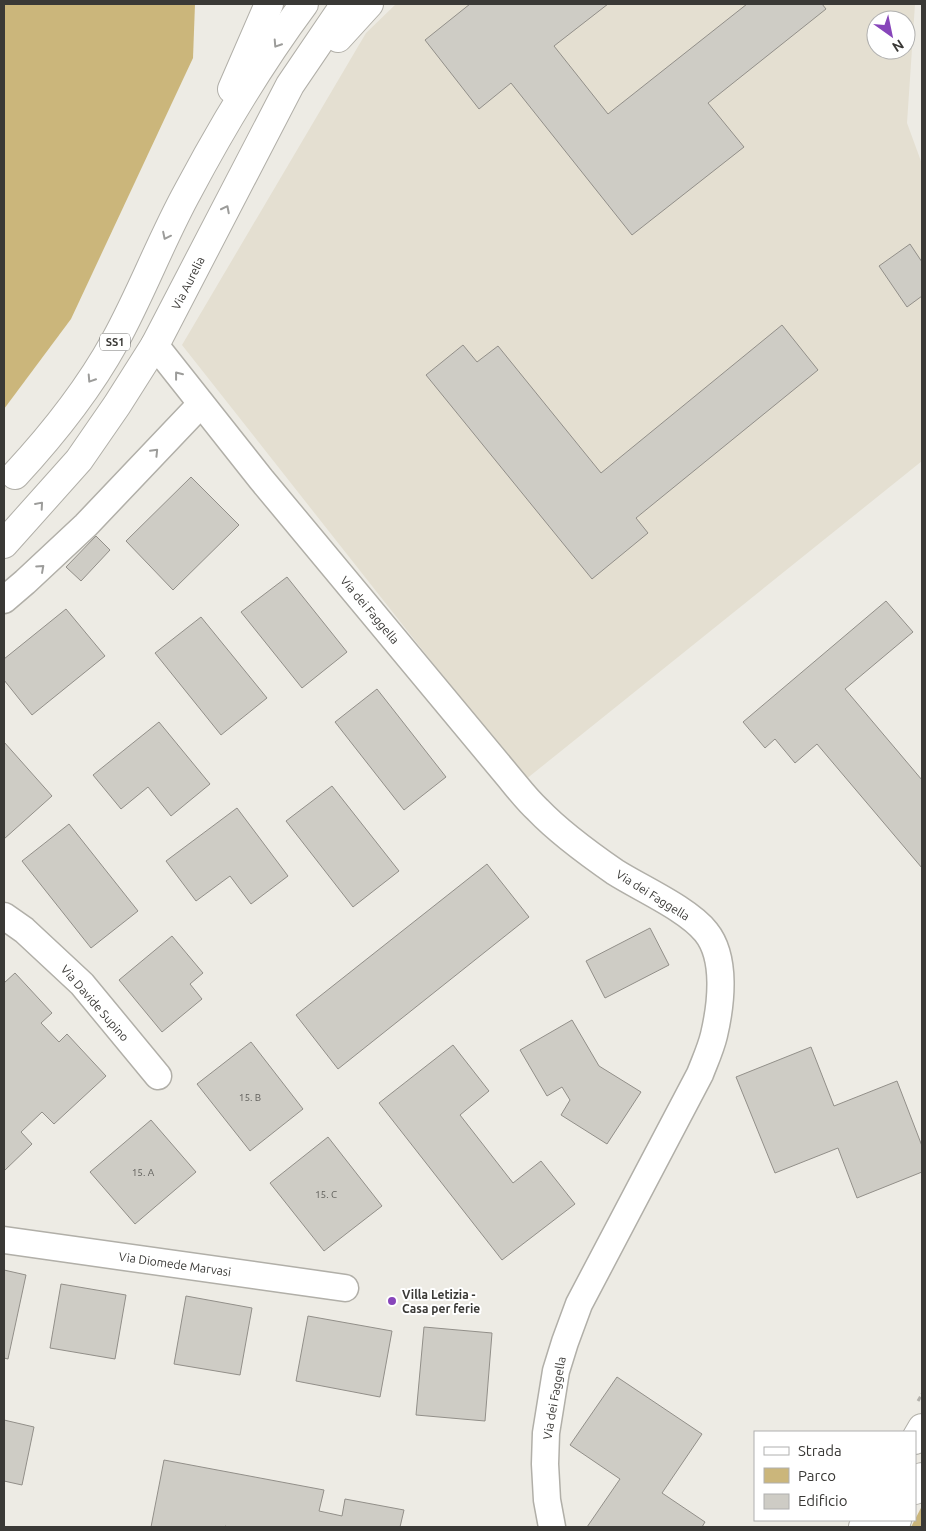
<svg xmlns="http://www.w3.org/2000/svg" width="926" height="1531" viewBox="0 0 926 1531" font-family="Ubuntu,sans-serif">
<style>
.built{fill:#e4dfd1;fill-rule:evenodd}
.green{fill:#cbb67b}
.building{fill:#ceccc5;stroke:#928f89}
.lines{fill:none;stroke-linecap:round;stroke-linejoin:round}
.minor-casing{stroke:#b1afa8;stroke-width:29}
.tertiary-casing{stroke:#b1afa8;stroke-width:30}
.primary-casing{stroke:#b1afa8;stroke-width:30}
.trunk-casing{stroke:#b1afa8;stroke-width:30}
.path{stroke:#b2b0aa;stroke-width:3;stroke-dasharray:5 2.5;stroke-linecap:butt}
.minor{stroke:#fff;stroke-width:26}
.tertiary{stroke:#fff;stroke-width:28}
.primary{stroke:#fff;stroke-width:28}
.trunk{stroke:#fff;stroke-width:28}
.oneway{stroke:#9c9c9a}
.poi-dot{fill:#8745ba;stroke:#fff;stroke-width:2}
.labels{text-anchor:middle;dominant-baseline:central;stroke-width:4;stroke-linejoin:round;paint-order:stroke}
.number-label{font-size:10px;fill:#5f5e5a}
.shield{fill:#fff;stroke:#757472;stroke-width:1}
.shield-label{font-size:11px;font-weight:bold;fill:#3a3936}
.street-label{font-size:12px;fill:#3a3936;stroke:#fff}
.poi-label{font-size:12px;font-weight:bold;fill:#3a3936;stroke:#fff;text-anchor:start}
</style>
<rect width="100%" height="100%" fill="#edebe4"/>
<path class="built" d="M396 4H915L907 123 922 164V461L525 780 182 345 366 33ZM876 20H906V50H876Z"/>
<g class="green">
<polygon points="4,4 195,4 193,58 71,319 4,409"/>
<polygon points="922,1506 922,1527 911,1527"/>
</g>
<g class="building">
<polygon points="470,4 608,4 554,46 608,114 747,4 822,4 826,9 708,103 744,147 632,235 511,83 479,109 425,40"/>
<polygon points="910,244 922,262 922,296 907,307 879,266"/>
<polygon points="782,325 818,370 636,518 648,533 592,579 426,375 463,345 477,362 498,346 601,473"/>
<polygon points="191,477 239,525 173,590 126,541"/>
<polygon points="96,536 110,550 81,581 66,567"/>
<polygon points="287,577 347,652 302,688 241,612"/>
<polygon points="886,601 913,632 845,689 922,780 922,868 817,744 795,763 775,739 765,748 743,722"/>
<polygon points="66,609 105,656 32,715 4,680 4,659"/>
<polygon points="201,617 267,698 221,735 155,653"/>
<polygon points="377,689 446,777 404,810 335,722"/>
<polygon points="159,722 210,784 171,816 148,787 121,809 93,775"/>
<polygon points="4,742 52,796 4,839"/>
<polygon points="332,786 399,871 353,907 286,821"/>
<polygon points="237,808 288,876 251,904 230,876 196,901 166,861"/>
<polygon points="69,824 138,911 91,948 22,861"/>
<polygon points="487,864 529,917 338,1069 296,1015"/>
<polygon points="650,928 669,965 605,998 586,961"/>
<polygon points="172,936 203,973 190,984 202,999 162,1032 119,980"/>
<polygon points="15,973 52,1013 41,1023 59,1042 67,1034 106,1076 54,1124 42,1112 21,1132 32,1144 4,1171 4,983"/>
<polygon points="572,1020 599,1066 641,1092 607,1144 561,1115 570,1100 562,1087 547,1096 520,1050"/>
<polygon points="251,1042 303,1109 250,1151 197,1084"/>
<polygon points="453,1045 489,1091 460,1115 513,1183 541,1161 575,1204 502,1260 379,1103"/>
<polygon points="811,1047 834,1106 897,1081 922,1146 922,1172 857,1198 838,1148 775,1173 736,1077"/>
<polygon points="151,1120 196,1172 135,1224 90,1172"/>
<polygon points="328,1137 382,1206 324,1251 270,1183"/>
<polygon points="4,1270 26,1275 8,1359 4,1358"/>
<polygon points="61,1284 126,1295 115,1359 50,1348"/>
<polygon points="186,1296 252,1308 240,1375 174,1364"/>
<polygon points="308,1316 392,1331 380,1397 296,1381"/>
<polygon points="424,1327 492,1333 485,1421 416,1415"/>
<polygon points="617,1377 702,1434 662,1493 705,1522 702,1527 587,1527 620,1479 570,1445"/>
<polygon points="4,1420 34,1427 22,1485 4,1481"/>
<polygon points="164,1460 324,1490 319,1511 342,1516 345,1499 404,1510 400,1527 227,1527 226,1526 223,1527 151,1527"/>
</g>
<g class="lines">
<defs>
<g id="minor">
<path d="M155 345 261 479 508 776C518 788 527 800 538 810 560 833 589 854 615 872 640 888 688 909 706 932 727 958 721 1005 714 1035 711 1048 705 1061 700 1074L579 1304 565 1342 556 1371 546 1433 545 1464 547 1500 552 1527"/>
<polyline points="4,600 25,582 86,525 201,404"/>
<polyline points="4,916 24,930 82,984 158,1076"/>
<polyline points="4,1240 345,1288"/>
</g>
<g id="tertiary">
<polyline points="915,1440 922,1428"/>
<polyline points="915,1490 922,1477"/>
<polyline points="863,1527 867,1520"/>
<polyline points="893,1527 897,1520"/>
</g>
<polyline id="primary" points="4,544 79,460 117,405 155,345"/>
<g id="trunk">
<polyline points="338,38 369,4"/>
<polyline points="232,89 269,4"/>
<polyline points="155,345 290,85 345,4"/>
<path d="M15 475C53 434 88 390 115 341 142 292 161 240 188 191 222 127 261 62 304 4"/>
</g>
</defs>
<use href="#minor" class="minor-casing"/>
<use href="#tertiary" class="tertiary-casing"/>
<use href="#primary" class="primary-casing"/>
<use href="#trunk" class="trunk-casing"/>
<polyline class="path" points="918,1401 922,1394"/>
<use href="#minor" class="minor"/>
<use href="#tertiary" class="tertiary"/>
<use href="#primary" class="primary"/>
<use href="#trunk" class="trunk"/>
</g>
<defs><path id="oneway-chevron" d="M-2-3.5L2.5 0L-2 3.5" fill="none" stroke-width="1.6" stroke-linecap="round" stroke-linejoin="round" transform="scale(1.25)"/></defs>
<g class="oneway">
<use href="#oneway-chevron" transform="translate(277 44) rotate(123)"/>
<use href="#oneway-chevron" transform="translate(226 209) rotate(-63)"/>
<use href="#oneway-chevron" transform="translate(166 236) rotate(116)"/>
<use href="#oneway-chevron" transform="translate(178 375) rotate(-128)"/>
<use href="#oneway-chevron" transform="translate(91 379) rotate(123)"/>
<use href="#oneway-chevron" transform="translate(155 452) rotate(-46)"/>
<use href="#oneway-chevron" transform="translate(40 505) rotate(-49)"/>
<use href="#oneway-chevron" transform="translate(41 568) rotate(-42)"/>
</g>
<circle class="poi-dot" cx="392" cy="1301" r="5"/>
<g class="labels">
<g class="number-label">
<text x="250" y="1097">15. B</text>
<text x="143" y="1172">15. A</text>
<text x="326" y="1194">15. C</text>
</g>
<rect class="shield" x="100" y="333.5" width="30" height="17" rx="4"/>
<g class="shield-label">
<text x="115" y="342">SS1</text>
</g>
<g class="street-label">
<text transform="translate(188 283) rotate(-63)">Via Aurelia</text>
<text transform="translate(370 610) rotate(50)">Via dei Faggella</text>
<text transform="translate(653 895) rotate(32)">Via dei Faggella</text>
<text transform="translate(95 1003) rotate(49)">Via Davide Supino</text>
<text transform="translate(175 1264) rotate(8)">Via Diomede Marvasi</text>
<text transform="translate(554 1398) rotate(-80)">Via dei Faggella</text>
</g>
<g class="poi-label">
<text x="402" y="1294">Villa Letizia -<tspan x="402" dy="14">Casa per ferie</tspan></text>
</g>
</g>
<rect width="926" height="1531" fill="none" stroke="#3a3936" stroke-width="10"/>
<rect x="754" y="1431" width="162" height="90" fill="#ffffff" stroke="#b0b0af"/>
<rect x="764" y="1447" width="25" height="8" fill="#ffffff" stroke="#b0b0af"/>
<text x="798" y="1456" font-size="15" fill="#3a3936">Strada</text>
<rect x="764" y="1468" width="25" height="15" fill="#cbb67b" stroke="#b0b0af"/>
<text x="798" y="1481" font-size="15" fill="#3a3936">Parco</text>
<rect x="764" y="1494" width="25" height="15" fill="#ceccc5" stroke="#b0b0af"/>
<text x="798" y="1506" font-size="15" fill="#3a3936">Edificio</text>
<g transform="translate(891 35) rotate(147)"><circle r="24" fill="#ffffff" stroke="#b0b0af"/>
<path d="M0-4L9 19L0 12L-9 19Z" fill="#8745ba"/>
<text y="-8" font-size="14" font-weight="bold" text-anchor="middle" fill="#3a3936">N</text>
</g>
</svg>
